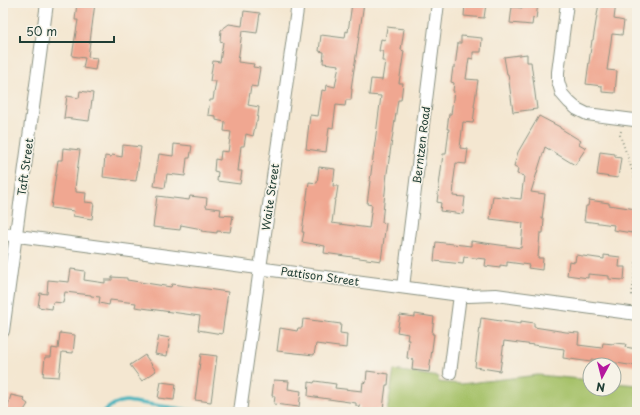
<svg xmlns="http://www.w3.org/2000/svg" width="640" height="415" viewBox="0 0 640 415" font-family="'Playpen Sans',sans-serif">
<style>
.green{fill:#a5c168;stroke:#627f4e}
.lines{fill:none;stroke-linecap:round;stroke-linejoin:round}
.stream{stroke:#45b4be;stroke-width:3.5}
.building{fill:#f0a791}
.minor-casing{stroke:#8a9282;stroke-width:14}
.path{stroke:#8a9282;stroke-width:2;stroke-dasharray:1 3;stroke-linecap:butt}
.minor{stroke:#fff;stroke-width:12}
.labels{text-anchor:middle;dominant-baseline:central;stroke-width:3;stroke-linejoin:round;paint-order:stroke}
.street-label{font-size:11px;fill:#1f3d34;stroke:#f7f3e8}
</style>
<rect width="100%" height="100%" fill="#f7f3e8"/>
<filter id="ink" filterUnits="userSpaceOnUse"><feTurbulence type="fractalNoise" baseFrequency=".025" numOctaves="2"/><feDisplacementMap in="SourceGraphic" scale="8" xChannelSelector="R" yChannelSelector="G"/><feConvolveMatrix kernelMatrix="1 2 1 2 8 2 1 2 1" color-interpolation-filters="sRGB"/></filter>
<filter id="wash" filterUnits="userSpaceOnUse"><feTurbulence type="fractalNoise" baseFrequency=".012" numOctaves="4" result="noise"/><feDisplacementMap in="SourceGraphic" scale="16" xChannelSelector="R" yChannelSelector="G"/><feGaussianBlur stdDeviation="0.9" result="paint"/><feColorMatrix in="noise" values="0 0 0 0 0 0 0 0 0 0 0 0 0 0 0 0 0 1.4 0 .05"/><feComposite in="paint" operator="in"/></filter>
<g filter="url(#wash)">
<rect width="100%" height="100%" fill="#f4e7d1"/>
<polygon class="green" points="394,370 439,377 438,382 461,384 538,375 590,380 590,389 614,389 614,383 637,385 637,412 387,412"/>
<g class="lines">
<path class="stream" d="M104 412C111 405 116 402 126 401L203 412"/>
</g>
<g id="blocks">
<g class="building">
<polygon points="77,3 95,3 88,57 97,58 95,70 83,68 85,58 72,56 78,20 75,20"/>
<polygon points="352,3 364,3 351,89 352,89 351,100 346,100 345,106 336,105 333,128 329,127 326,152 306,149 310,115 318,116 322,90 326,91 327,85 335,87 339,65 323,63 324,52 319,51 321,35 345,38 346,31 348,32"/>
<polygon points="465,3 486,4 484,18 464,16"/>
<polygon points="523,3 538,3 536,19 533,18 532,25 510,23 512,7 522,8"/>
<polygon points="599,3 616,3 614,19 624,21 622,35 612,34 607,70 617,71 615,93 602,92 602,86 586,84 592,40 593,40"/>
<polygon points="244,11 260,13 257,33 242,31 238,62 254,64 253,67 260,68 257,87 251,86 248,105 259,107 257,122 256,122 253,136 246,134 244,146 241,146 238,171 242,171 240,184 217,181 218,172 214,171 215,159 220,160 221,151 228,152 231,132 224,131 225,122 216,120 216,116 208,115 210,100 213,100 216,81 210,81 213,61 220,62 223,42 220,41 221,30 229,24 242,26"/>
<polygon points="387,27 404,29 401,50 404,51 399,83 403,83 401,100 398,100 387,173 382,222 386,223 381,261 324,253 325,246 302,242 304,232 302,232 309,182 317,183 319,167 335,169 333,186 338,186 336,199 335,199 332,223 369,228 372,205 367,204 381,96 369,95 371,79 382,80 385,61 382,61 383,51 379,51 381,39 385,40"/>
<polygon points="461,36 482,38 481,52 473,52 473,59 469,58 466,79 478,80 474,107 475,107 473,123 463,122 460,148 468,149 466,164 456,163 453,185 454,185 453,196 465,197 463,214 440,211 441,203 437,202 443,154 446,154 449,129 447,129 449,114 451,114 454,91 453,91 454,83 451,82 453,67 455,67 458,43 461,43"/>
<polygon points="527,54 527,62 531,62 537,109 513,112 508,74 507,74 504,57"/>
<polygon points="80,91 93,93 89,121 64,118 67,96 79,98"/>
<polygon points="539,116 560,127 560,128 581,141 579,144 586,148 575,165 545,147 531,192 545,194 542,219 544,219 543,233 540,233 538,258 543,258 542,270 528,268 529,265 507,262 507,266 500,265 500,268 485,266 486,259 464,257 463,264 434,261 436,242 471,246 471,241 521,248 523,223 490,219 493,196 521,199 524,176 517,174 518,168 514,166 518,152"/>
<polygon points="174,144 192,146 190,158 187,158 185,176 167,174 165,188 154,186 159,154 173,156"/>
<polygon points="123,145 141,147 136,181 103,177 105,156 111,157 112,155 122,157"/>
<polygon points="63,148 80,150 75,188 76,189 76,192 86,193 85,202 94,203 92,219 73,216 74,211 51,208 58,160 62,160"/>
<polygon points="600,152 615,154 615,157 621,158 618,178 597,175"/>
<polygon points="157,196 189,200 190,196 207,198 206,207 221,209 220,215 233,216 230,232 217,231 217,233 201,231 202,229 181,225 180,230 153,227"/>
<polygon points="589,200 609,203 609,205 636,209 632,233 613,230 614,225 584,221 586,206 588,206"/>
<polygon points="576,255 604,259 604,255 620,257 619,267 625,267 624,280 609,279 609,276 588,274 588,278 567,275 569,261 575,262"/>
<polygon points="71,269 85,271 84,280 105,283 105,280 112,280 112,277 127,278 127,280 171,287 172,284 228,292 222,334 198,330 200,316 135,307 136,303 110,300 109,305 99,303 100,297 91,296 91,295 65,292 63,303 53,302 52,309 38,307 40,293 47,294 48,280 69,282"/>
<polygon points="415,314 434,317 432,334 434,334 429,372 412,370 413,359 407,358 409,340 407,340 408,334 397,332 400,315 415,317"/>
<polygon points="481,318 521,324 521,321 534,323 534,327 566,332 579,333 578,345 602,348 603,343 614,344 614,343 626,344 625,347 637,349 635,366 591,359 591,362 563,358 564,349 504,341 500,371 475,367"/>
<polygon points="303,319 341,324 340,333 347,334 346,348 316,344 314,355 277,351 280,328 297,331 298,328 302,328"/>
<polygon points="60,333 75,335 73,353 62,352 59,377 43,376 45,357 51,357 52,348 58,349"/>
<polygon points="159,336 170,338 167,356 155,354"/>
<polygon points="201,354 217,356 211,402 195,400"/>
<polygon points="145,355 156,371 142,381 130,365"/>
<polygon points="367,371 389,374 388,385 386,385 383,409 376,409 376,412 359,412 360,406 356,406 356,403 308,396 309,382 314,383 315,381 336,384 335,388 362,391 363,382 366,383"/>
<polygon points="274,380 289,381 288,389 301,391 299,407 274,404 275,396 272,396"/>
<polygon points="161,382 176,384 174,400 158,398"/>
<polygon points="11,395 25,398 24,401 28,404 23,412 6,412"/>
</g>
</g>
</g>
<g filter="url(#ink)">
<use href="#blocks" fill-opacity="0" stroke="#8a9282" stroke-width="1"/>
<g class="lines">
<defs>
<g id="minor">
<polyline points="567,3 558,72 558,81 562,94 569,102 577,109 587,114 634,120"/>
<polyline points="3,234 460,295 468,296 496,295 637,314"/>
<polyline points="403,287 438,3"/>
<polyline points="3,331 47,3"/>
<polyline points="450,373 460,295"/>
<polyline points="240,412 260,268 298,3"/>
</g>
</defs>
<use href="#minor" class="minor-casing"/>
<g class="path">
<polyline points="621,131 620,135 637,184"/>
<polyline points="636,302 632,295 637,254"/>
</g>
<use href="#minor" class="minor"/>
</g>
</g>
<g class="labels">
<g class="street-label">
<text transform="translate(421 145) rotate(-83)">Berntzen Road</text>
<text transform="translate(25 167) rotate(-82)">Taft Street</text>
<text transform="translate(270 197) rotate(-82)">Waite Street</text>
<text transform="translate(320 276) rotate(8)">Pattison Street</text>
</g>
</g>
<rect width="640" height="415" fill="none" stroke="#f7f3e8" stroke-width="16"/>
<g transform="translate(602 377) rotate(187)"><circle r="19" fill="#f7f3e8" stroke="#a1aaa0"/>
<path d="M0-3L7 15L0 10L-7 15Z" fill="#b5179e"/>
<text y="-6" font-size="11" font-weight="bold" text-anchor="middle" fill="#1f3d34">N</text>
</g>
<path d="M20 36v6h94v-6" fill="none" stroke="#1f3d34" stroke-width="2"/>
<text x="26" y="36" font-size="12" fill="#1f3d34" stroke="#f7f3e8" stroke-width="3" paint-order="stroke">50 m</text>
</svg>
